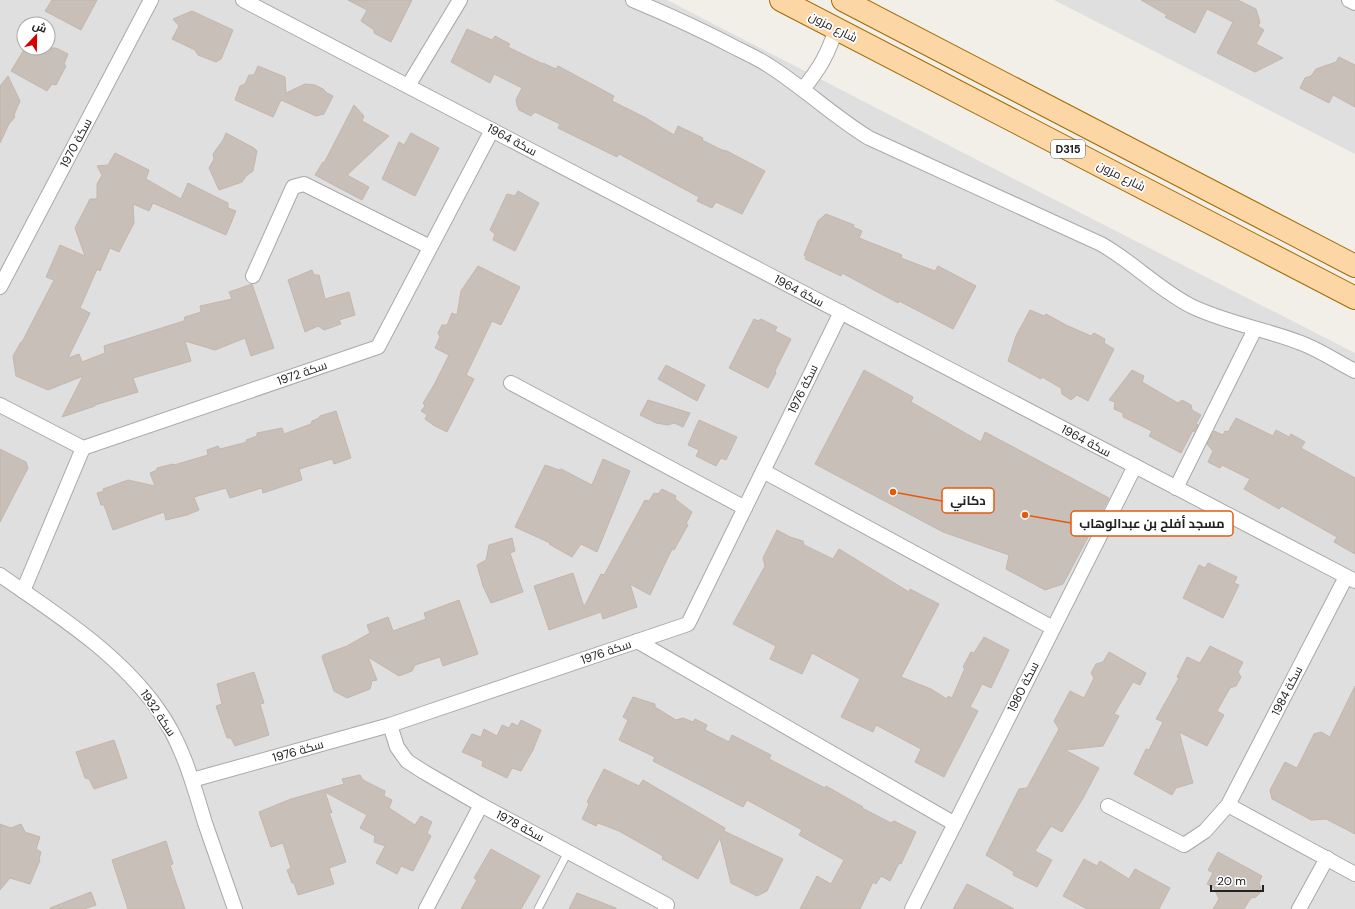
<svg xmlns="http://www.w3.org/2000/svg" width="1355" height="909" viewBox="0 0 1355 909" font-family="'DM Sans',Cairo,sans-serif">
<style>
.residential{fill:#e0dfdf;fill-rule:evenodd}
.building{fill:#c7bfb8;stroke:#c4b6ab}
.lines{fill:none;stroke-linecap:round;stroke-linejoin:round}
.lane-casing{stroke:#a9a9a9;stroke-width:9}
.street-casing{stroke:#a9a9a9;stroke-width:16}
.primary-casing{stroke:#a06b00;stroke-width:24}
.lane{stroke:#fff;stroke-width:7}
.street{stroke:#fff;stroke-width:14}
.primary{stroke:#fcd6a4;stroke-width:22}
.labels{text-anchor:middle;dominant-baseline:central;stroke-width:3.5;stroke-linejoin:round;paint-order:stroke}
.shield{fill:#fff;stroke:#646464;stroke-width:1}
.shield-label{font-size:11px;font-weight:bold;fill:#222}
.street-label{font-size:12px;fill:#222;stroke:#fff}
.leader{fill:none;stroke:#e8590c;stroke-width:1.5}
.callout-dot{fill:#e8590c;stroke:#fff;stroke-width:1.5}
.callout{fill:#fff;stroke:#e8590c;stroke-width:1.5}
.callout-label{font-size:13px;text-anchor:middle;font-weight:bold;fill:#222}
</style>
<rect width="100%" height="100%" fill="#f2efe9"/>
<g class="residential">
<path d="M0 0H667L1022 183 1355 353V909H0ZM24 24H48V48H24Z"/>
<polygon points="1054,0 1355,0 1355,154"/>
</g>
<g class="building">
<polygon points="52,0 97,0 81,30 45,11"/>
<polygon points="348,0 412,0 391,42 374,33 374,30 361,21 367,10"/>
<polygon points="1141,0 1238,0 1256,9 1260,22 1258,26 1264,30 1256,44 1283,58 1255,72 1217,53 1233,22 1207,9 1195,33 1165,17 1167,15"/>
<polygon points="192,11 233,30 221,59 216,62 198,55 195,50 172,39 179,26 173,19"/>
<polygon points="467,29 492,40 495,36 510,44 508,47 543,64 543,63 556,69 558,66 614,96 612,101 646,118 674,135 678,126 703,138 702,140 722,150 727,151 765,171 742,214 716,202 712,208 697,201 699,197 619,154 617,157 558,128 560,124 535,112 531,116 519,110 517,105 516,100 522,88 494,74 490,83 451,62"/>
<polygon points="25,48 56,48 68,54 64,64 66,66 56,85 52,84 47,91 11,71"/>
<polygon points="1339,57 1355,65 1355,107 1333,95 1329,103 1300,88 1305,78 1311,76 1316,69 1336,62"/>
<polygon points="258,66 285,77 286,93 305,84 315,85 323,89 327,93 333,96 324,114 316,116 281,100 273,117 235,100 240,86 245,84 249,75 254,75"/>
<polygon points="8,76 20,101 14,115 15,117 9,124 0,143 0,86"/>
<polygon points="354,105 364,116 362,121 389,136 347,175 369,187 362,200 315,175 323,162 324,163"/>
<polygon points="226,133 254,148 257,151 253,171 246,176 242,182 219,190 209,168 214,159 213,154 223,140"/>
<polygon points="411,133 439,148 415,196 382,179 399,142 404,145"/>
<polygon points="115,153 149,170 146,179 181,199 188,183 228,203 228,208 236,211 226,235 153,203 149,211 133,204 134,223 119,252 110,248 100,271 97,269 80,308 90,313 68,358 79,354 82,362 105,353 104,346 184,321 185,317 201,312 200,306 232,299 229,292 252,284 274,348 251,356 245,338 215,350 185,341 191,361 133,378 138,392 95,405 95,406 62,417 83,376 48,390 16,376 13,356 21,342 22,342 54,280 46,277 60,245 85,256 75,228 90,199 97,199 97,184 102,175 97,166 108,165"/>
<polygon points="518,191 539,203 515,251 493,240 495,234 490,230 507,194 515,196"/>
<polygon points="826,214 854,225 853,227 862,231 859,238 902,255 901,258 935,271 938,266 976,286 953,329 899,301 898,303 842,273 841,276 805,259 806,256 804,255 818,221"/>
<polygon points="478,266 520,287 501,325 492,321 466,375 474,379 447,432 433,425 432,424 425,419 427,415 421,411 425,406 423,403 434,385 449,355 435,348 440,337 438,333 442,325 447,325 452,313 457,315 461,291"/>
<polygon points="312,270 314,275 319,275 325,299 349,292 355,315 339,320 341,324 324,330 318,326 305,332 288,280"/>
<polygon points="1030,310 1044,316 1046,314 1066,325 1091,336 1094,333 1105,339 1104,343 1114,349 1088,401 1077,395 1071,400 1062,394 1061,388 1042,377 1041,379 1008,361 1016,336"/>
<polygon points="754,319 758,321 761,319 777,327 775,331 791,339 775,371 776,373 768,388 729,368"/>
<polygon points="666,365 705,385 697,401 658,379"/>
<polygon points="864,370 913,397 911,402 981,442 985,432 1109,498 1063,584 1045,590 1006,569 1009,555 943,532 815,464"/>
<polygon points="1132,370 1144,376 1142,382 1178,403 1182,400 1191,405 1192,410 1201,415 1196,424 1198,425 1194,432 1193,430 1181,453 1149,436 1152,431 1123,417 1123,413 1114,409 1115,402 1109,400"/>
<polygon points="648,400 690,413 683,427 674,423 668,425 656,423 640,415"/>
<polygon points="336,411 351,458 334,464 332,459 299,469 302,480 263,493 262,488 230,498 226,488 194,497 199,510 187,515 166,520 164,512 113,530 104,505 101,505 97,493 104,491 103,489 128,480 155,486 150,473 157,470 157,468 173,464 174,465 208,455 207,450 218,446 220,449 247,442 246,440 257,436 257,433 282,428 284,434 311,424 312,421 319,418 320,416"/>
<polygon points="1236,418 1273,436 1276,430 1289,437 1291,434 1305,442 1301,448 1355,478 1355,554 1334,542 1337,537 1282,506 1279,509 1244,489 1250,479 1222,465 1220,468 1208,462 1213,451 1207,444 1214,431 1223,435 1225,431 1228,432"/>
<polygon points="699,420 737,437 726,460 721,458 716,466 696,456 699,450 688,445"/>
<polygon points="0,449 26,462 28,468 0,522"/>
<polygon points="603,459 630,471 597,552 581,544 572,557 549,544 550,543 515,527 545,465 559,470 561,469 592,485"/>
<polygon points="662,489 676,496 675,499 692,512 686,524 688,525 674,550 672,549 650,595 630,584 637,607 603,619 601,612 549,630 534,586 573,573 584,607 601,574 604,575 645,500 649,501 654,493 658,494"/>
<polygon points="777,530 790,537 803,541 804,545 833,559 839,549 909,592 910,589 939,604 901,677 931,689 947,699 948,696 952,698 965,668 963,667 971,652 974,653 984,637 1009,650 991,688 982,684 970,707 978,711 944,777 915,762 921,749 876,725 873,732 841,717 860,679 812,653 802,674 770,659 776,646 733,624 765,566 763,558"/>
<polygon points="512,538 515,551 510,553 523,592 491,603 483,586 477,565 486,560 489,545"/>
<polygon points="1208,563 1237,577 1234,583 1239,585 1223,618 1183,598 1199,565 1205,568"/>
<polygon points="459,600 478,654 443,666 440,657 415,665 412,671 399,676 368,657 377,680 372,681 370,689 347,698 334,691 322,657 323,655 347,646 370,633 367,625 388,617 393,631 426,619 424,613"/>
<polygon points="1210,646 1243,662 1238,672 1241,677 1236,686 1230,688 1217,711 1224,715 1207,746 1179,732 1193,783 1176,788 1172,795 1134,774 1146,749 1149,750 1163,722 1156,719 1179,678 1177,677 1187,657 1200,663"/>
<polygon points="1109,652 1146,673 1140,685 1133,682 1114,714 1119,716 1103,746 1065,750 1099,768 1082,800 1062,832 1051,826 1035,851 1052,860 1037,887 1013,875 1014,872 986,855 1019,789 1027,788 1059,729 1054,721 1070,691 1084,698 1094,678 1091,673 1096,664 1103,662"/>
<polygon points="254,672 264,703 260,704 269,735 235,746 231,738 227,738 216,706 222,704 217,684"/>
<polygon points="1355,686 1355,834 1326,819 1311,820 1291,809 1272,799 1270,790 1285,762 1297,768 1314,734 1321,732 1330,737"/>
<polygon points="633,697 655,704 655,707 676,720 683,718 693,722 695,719 707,725 705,730 729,742 732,735 771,755 769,759 825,788 826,786 863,807 862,808 891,823 894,821 916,832 901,864 899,863 890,881 881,876 876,884 873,882 860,909 800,909 817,876 831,884 844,860 799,835 802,830 747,800 743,807 653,761 655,757 619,740 628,720 623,717"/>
<polygon points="521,720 541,730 533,750 521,771 512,768 507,778 482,766 483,761 462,752 472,734 481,737 484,729 497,736 502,725 509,728 512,723 518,726"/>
<polygon points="114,740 127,778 94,789 89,779 85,778 76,752"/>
<polygon points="604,769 639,786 643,780 725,828 724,831 783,859 767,891 757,896 731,883 720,838 698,879 662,859 663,856 619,831 598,823 596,826 582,819 589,804 587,802"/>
<polygon points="360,775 363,780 385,791 384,796 392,800 389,808 415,825 421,816 432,822 427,833 431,836 413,871 401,866 397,874 376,863 385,846 374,842 375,836 360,828 367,815 325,792 332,813 329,812 346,862 329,868 334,884 298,895 294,883 292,883 287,870 291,868 283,843 271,847 259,812 291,799 344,784 342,779"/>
<polygon points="0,824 11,828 21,824 25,832 40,837 36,849 41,852 39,859 40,860 30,884 10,878 0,890"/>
<polygon points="166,841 173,864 170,865 185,909 128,909 112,860"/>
<polygon points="491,849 540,876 521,909 461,909 477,880 474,878"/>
<polygon points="1218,852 1262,876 1259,883 1261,888 1260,893 1256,897 1251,898 1244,909 1213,909 1219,899 1214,888 1207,884 1213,873 1208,870"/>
<polygon points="1084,859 1097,866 1100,861 1129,879 1135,869 1170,888 1159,909 1087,909 1063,896"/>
<polygon points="967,884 975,888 1014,909 953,909"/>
<polygon points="91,892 96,905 84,909 50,909 50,908"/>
<polygon points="577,893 616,908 616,909 569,909"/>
</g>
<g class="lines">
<defs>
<polyline id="lane" points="538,909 568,852"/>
<g id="street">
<polyline points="243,0 1355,581"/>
<path d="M633 0C669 15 704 31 738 49 748 54 759 59 768 65 803 87 833 116 869 138L1101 244C1133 262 1158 289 1191 306 1226 323 1265 329 1301 343 1320 350 1337 362 1355 371"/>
<polyline points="1349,0 1355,3"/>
<polyline points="408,86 460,0"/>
<path d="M803 89C820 68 828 54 836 29"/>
<polyline points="253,276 293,187 304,184 430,247"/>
<polyline points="0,287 151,0"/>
<polyline points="511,383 745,508"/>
<polyline points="0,405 83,448 378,347 492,130"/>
<polyline points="763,471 1053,628"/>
<polyline points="1176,488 1255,329"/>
<path d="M0 575C56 614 117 652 157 708 182 742 193 783 205 823 215 852 225 880 235 909"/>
<polyline points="23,591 83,448"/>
<polyline points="637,641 955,824"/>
<polyline points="390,725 397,747 407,761 424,772 481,805 667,905 665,909"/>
<polyline points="192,780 390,725 688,624 841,312"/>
<polyline points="1228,805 1355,874"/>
<polyline points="1108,806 1184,845 1205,831 1228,805 1346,577"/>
<polyline points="426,909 481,805"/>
<polyline points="912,909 1135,466"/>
<polyline points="1299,909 1327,858"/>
</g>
<g id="primary">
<polyline points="781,0 1355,298"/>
<polyline points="843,0 1355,266"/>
</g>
</defs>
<use href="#lane" class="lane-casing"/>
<use href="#street" class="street-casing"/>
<use href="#primary" class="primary-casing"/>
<use href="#lane" class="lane"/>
<use href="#street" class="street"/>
<use href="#primary" class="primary"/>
</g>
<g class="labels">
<rect class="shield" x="1051" y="140" width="34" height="18" rx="3"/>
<g class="shield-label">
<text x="1068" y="149">D315</text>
</g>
<g class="street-label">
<text transform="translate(833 27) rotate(27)">شارع مزون</text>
<text transform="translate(512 140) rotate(28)">سكة 1964</text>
<text transform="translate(76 143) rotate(-62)">سكة 1970</text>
<text transform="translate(1121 176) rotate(27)">شارع مزون</text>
<text transform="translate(799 291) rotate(28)">سكة 1964</text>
<text transform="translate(302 373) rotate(-19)">سكة 1972</text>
<text transform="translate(803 389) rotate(-64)">سكة 1976</text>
<text transform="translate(1086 441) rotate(28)">سكة 1964</text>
<text transform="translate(606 652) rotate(-19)">سكة 1976</text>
<text transform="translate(1023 687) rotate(-63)">سكة 1980</text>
<text transform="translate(1287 691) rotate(-63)">سكة 1984</text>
<text transform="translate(158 713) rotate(56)">سكة 1932</text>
<text transform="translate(298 751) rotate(-16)">سكة 1976</text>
<text transform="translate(520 826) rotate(28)">سكة 1978</text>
</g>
</g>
<path class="leader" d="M893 492L942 501M1025 515L1071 523"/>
<g class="callout-dot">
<circle cx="893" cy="492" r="4"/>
<circle cx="1025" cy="515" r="4"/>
</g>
<g class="callout">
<rect x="942" y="488" width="52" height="25" rx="4"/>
<rect x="1071" y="511" width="162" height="25" rx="4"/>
</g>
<g class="callout-label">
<text x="968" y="505">دكاني</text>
<text x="1152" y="528">مسجد أفلح بن عبدالوهاب</text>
</g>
<g transform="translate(36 36) rotate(22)"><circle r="19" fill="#ffffff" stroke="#a7a7a7"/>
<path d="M0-3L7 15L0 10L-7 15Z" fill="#d40000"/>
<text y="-6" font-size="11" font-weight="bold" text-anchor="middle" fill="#222222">ش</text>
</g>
<path d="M1211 885v6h52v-6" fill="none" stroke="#222222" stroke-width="2"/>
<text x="1217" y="885" font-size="12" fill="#222222" stroke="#ffffff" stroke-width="3" paint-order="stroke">20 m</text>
</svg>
